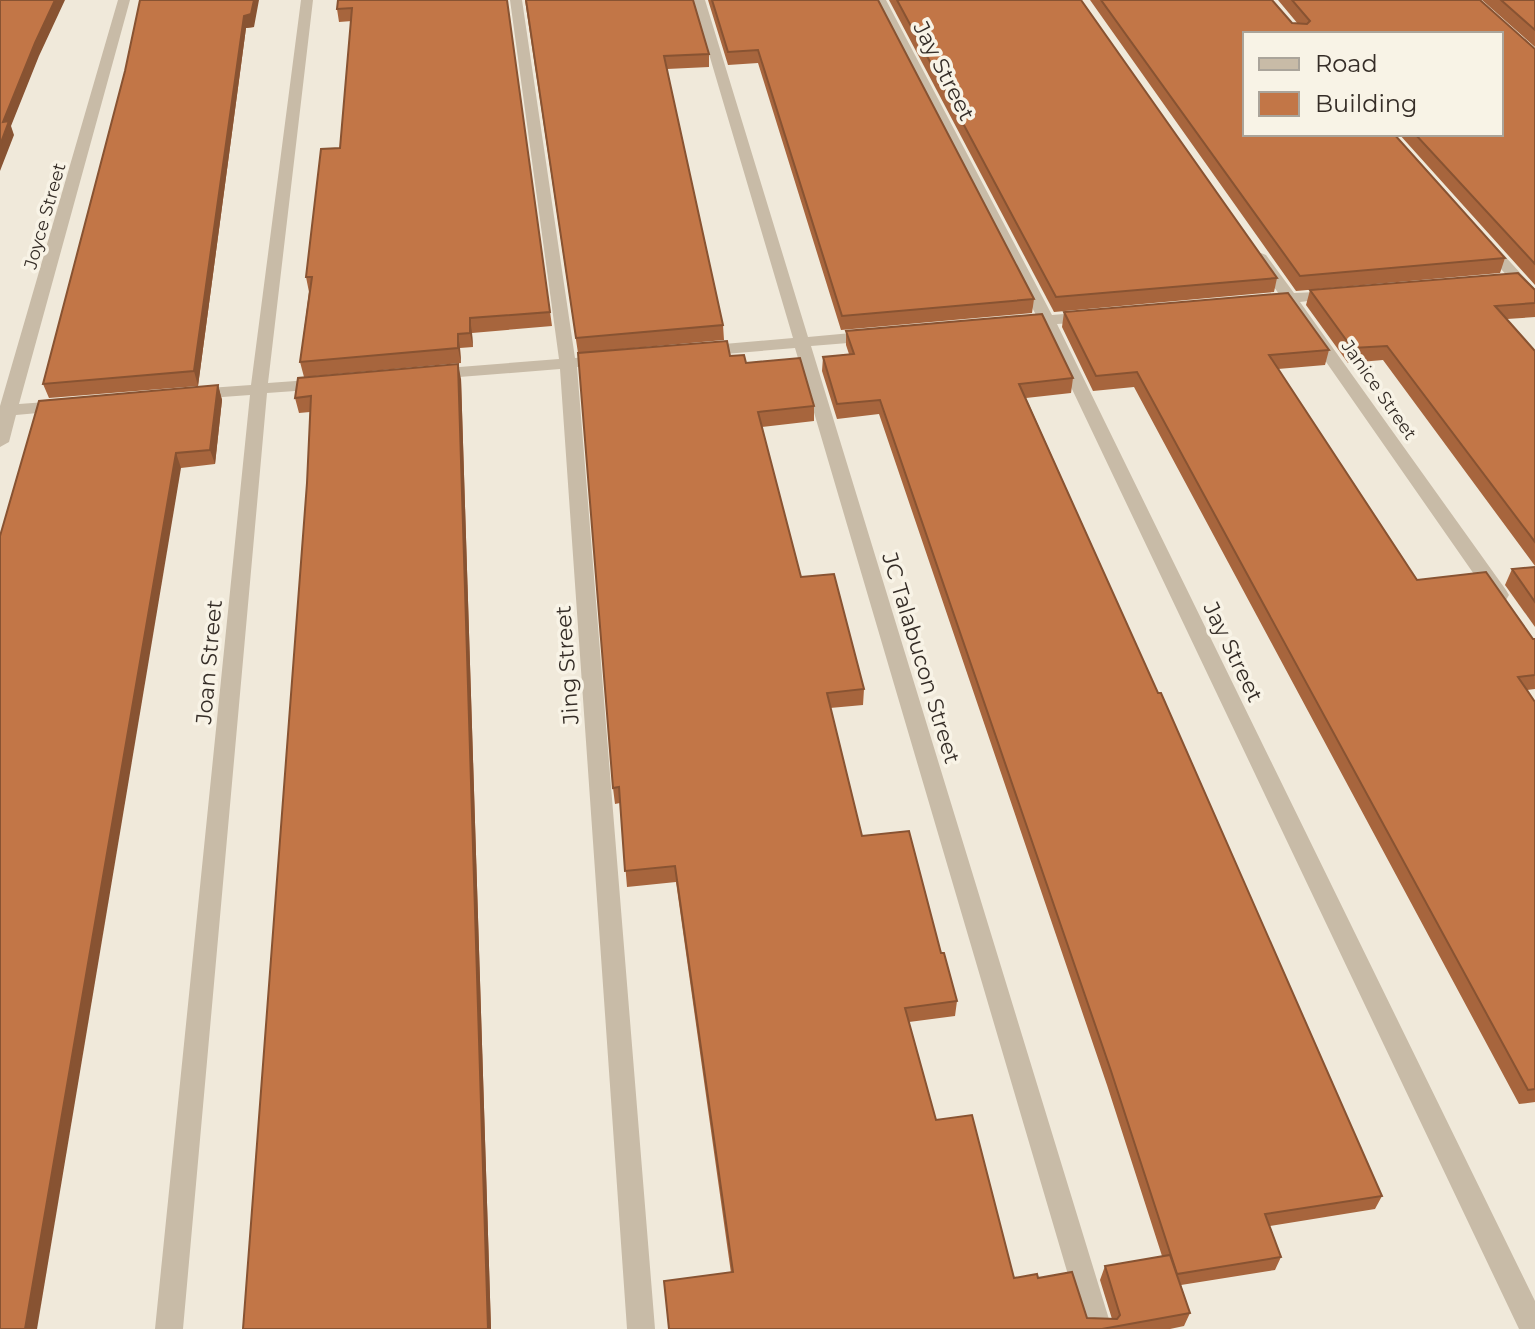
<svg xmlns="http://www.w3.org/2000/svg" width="1535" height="1329" viewBox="0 0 1535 1329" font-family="Montserrat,sans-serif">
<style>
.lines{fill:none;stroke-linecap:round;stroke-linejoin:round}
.minor{fill:#c8bba7;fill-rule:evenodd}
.wall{fill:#a7653d}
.shaded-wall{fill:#885332}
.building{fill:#c27647;stroke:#885332;stroke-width:2}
.labels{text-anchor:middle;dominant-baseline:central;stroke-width:7;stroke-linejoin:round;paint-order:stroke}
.far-street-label{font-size:18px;fill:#352d27;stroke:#f8f3e6}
.street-label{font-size:22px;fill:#352d27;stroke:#f8f3e6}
</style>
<rect width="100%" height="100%" fill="#f0e9da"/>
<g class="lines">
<g class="minor">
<polygon points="118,0 130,0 19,404 60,401 68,406 60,411 16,415 9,442 0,447 0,406"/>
<polygon points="301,0 313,0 268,383 323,379 331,384 323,389 267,393 183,1329 155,1329 250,395 195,399 187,394 195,389 251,385"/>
<polygon points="510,0 522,0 575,358 606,355 614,360 606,365 577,367 655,1329 627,1329 560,369 434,379 426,374 434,369 559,359"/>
<polygon points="693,0 705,0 808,337 873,331 881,336 873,341 811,346 1112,1329 1084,1329 795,348 701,356 693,351 701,346 793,338"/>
<polygon points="874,0 886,0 1052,315 1088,312 1096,317 1088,322 1057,324 1535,1301 1535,1329 1519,1329 1042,326 1020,328 1012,323 1020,318 1037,317"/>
<polygon points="1486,240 1491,241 1535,289 1535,303 1530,301 1481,247 1481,241"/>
<polygon points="1261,253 1266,255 1294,293 1340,291 1340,297 1300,302 1506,590 1509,595 1506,600 1492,600 1285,303 1262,303 1262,297 1279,294 1253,258"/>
</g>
</g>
<g class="wall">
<polygon points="140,0 254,27 246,28 198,386 49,398 43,384 125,71"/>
<polygon points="507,0 552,326 472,333 473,347 460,348 461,363 304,377 300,362 309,292 306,277 340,148 352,21 339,22 337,9"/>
<polygon points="525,0 709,54 709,67 667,69 723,325 724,340 578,353"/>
<polygon points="708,0 878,0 1034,299 1032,313 841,330 758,63 728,65"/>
<polygon points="889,0 1081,0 1277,278 1274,292 1054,312"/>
<polygon points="1090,0 1272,0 1292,23 1298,24 1278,0 1480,0 1535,49 1535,285 1399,134 1501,134 1245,34 1505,258 1500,273 1296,291"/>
<polygon points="1482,0 1535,0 1535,47"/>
<polygon points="1310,290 1535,290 1535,317 1507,319 1535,351 1535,566 1383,360 1348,363 1306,305"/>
<polygon points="1064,312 1329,350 1325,365 1278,369 1417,580 1535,639 1535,689 1527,690 1535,702 1535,1102 1519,1104 1134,387 1093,391 1062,327"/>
<polygon points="846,331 1073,378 1071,393 1026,398 1382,1196 1375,1209 1270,1226 1281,1257 1275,1270 1181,1285 1190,1313 1184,1326 1170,1329 669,1329 731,1273 676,882 627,887 620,803 615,804 613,788 730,356 746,363 814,406 814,421 761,427 801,577 864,689 863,705 830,708 862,836 941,953 957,1001 955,1016 909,1022 936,1120 1014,1278 1038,1278 1087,1318 1112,1319 1100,1280 1105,1266 1162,1256 1107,1085 879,414 837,419 822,371 823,357 849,354 846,345"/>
<polygon points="461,379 491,1329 243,1329 307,483 310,412 299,413 295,398"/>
<polygon points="218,385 222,400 215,464 181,468 39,401"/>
<polygon points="1535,567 1535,627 1505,585 1512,569"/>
</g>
<g class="shaded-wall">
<polygon points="55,0 65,0 39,56 11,126 14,135 0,171 0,145 3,122 35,43"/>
<polygon points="254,0 259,0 254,27 246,28 198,386 194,371 244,16"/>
<polygon points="470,318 472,333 473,347 470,333"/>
<polygon points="458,334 460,348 461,363 458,348"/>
<polygon points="458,364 461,379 491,1329 488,1329"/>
<polygon points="218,385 222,400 215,464 210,450"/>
<polygon points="176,453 181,468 37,1329 25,1329"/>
</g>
<g class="building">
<polygon points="0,0 55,0 35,43 3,122 9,121 0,145"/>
<polygon points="140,0 254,0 251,14 244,16 194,371 43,384 125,71"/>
<polygon points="338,0 507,0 550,312 470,318 470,333 458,334 458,348 300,362 312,277 306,277 321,149 340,148 352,8 337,9"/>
<polygon points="526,0 693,0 709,54 664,56 723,325 576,338"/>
<polygon points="712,0 878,0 1034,299 842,316 758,50 728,52"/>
<polygon points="897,0 1081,0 1277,278 1056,297"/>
<polygon points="1101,0 1272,0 1292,23 1307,24 1310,21 1292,0 1480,0 1535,49 1535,264 1415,134 1501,134 1501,34 1245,34 1245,134 1394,134 1505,258 1300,276"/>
<polygon points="1501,0 1535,0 1535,30"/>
<polygon points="1518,273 1535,290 1535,303 1495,306 1535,351 1535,542 1387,346 1352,348 1310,290"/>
<polygon points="1288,293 1329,350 1269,355 1417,580 1486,572 1533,639 1535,639 1535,675 1518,677 1535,702 1535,1089 1528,1090 1137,372 1096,376 1064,312"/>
<polygon points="1042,314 1073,378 1019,384 1158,693 1161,693 1382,1196 1265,1214 1281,1257 1177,1274 1111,1071 880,400 837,404 823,357 854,354 846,331"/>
<polygon points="727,341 730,356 744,355 746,363 800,358 814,406 758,412 801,577 834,574 864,689 827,693 862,836 909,831 941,953 944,953 957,1001 905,1008 936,1120 972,1115 1014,1278 1037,1274 1038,1278 1072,1272 1087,1318 1117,1319 1120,1315 1105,1266 1170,1255 1190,1313 1102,1329 669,1329 664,1281 733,1272 675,866 625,871 619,787 613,788 578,353"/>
<polygon points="458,364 488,1329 243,1329 307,483 311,396 295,398 298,378"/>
<polygon points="218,385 210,450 176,453 25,1329 0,1329 0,536 39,401"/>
<polygon points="1535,567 1535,602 1512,569"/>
</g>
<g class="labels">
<g class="far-street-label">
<text transform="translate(45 216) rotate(-74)">Joyce Street</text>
<text transform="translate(1379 390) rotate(55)">Janice Street</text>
</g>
<g class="street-label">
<text transform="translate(944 71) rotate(63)">Jay Street</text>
<text transform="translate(1233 652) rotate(64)">Jay Street</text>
<text transform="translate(921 658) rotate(73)">JC Talabucon Street</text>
<text transform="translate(209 662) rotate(-85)">Joan Street</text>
<text transform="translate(567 665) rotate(-94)">Jing Street</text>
</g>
</g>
<rect x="1243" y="32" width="260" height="104" fill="#f8f3e6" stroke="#aaa49a" stroke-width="2"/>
<rect x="1259" y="58" width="40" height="12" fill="#c8bba7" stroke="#aaa49a" stroke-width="2"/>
<text x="1315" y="72" font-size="24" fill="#352d27">Road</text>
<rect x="1259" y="92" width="40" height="24" fill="#c27647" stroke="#aaa49a" stroke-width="2"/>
<text x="1315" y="112" font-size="24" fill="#352d27">Building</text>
</svg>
